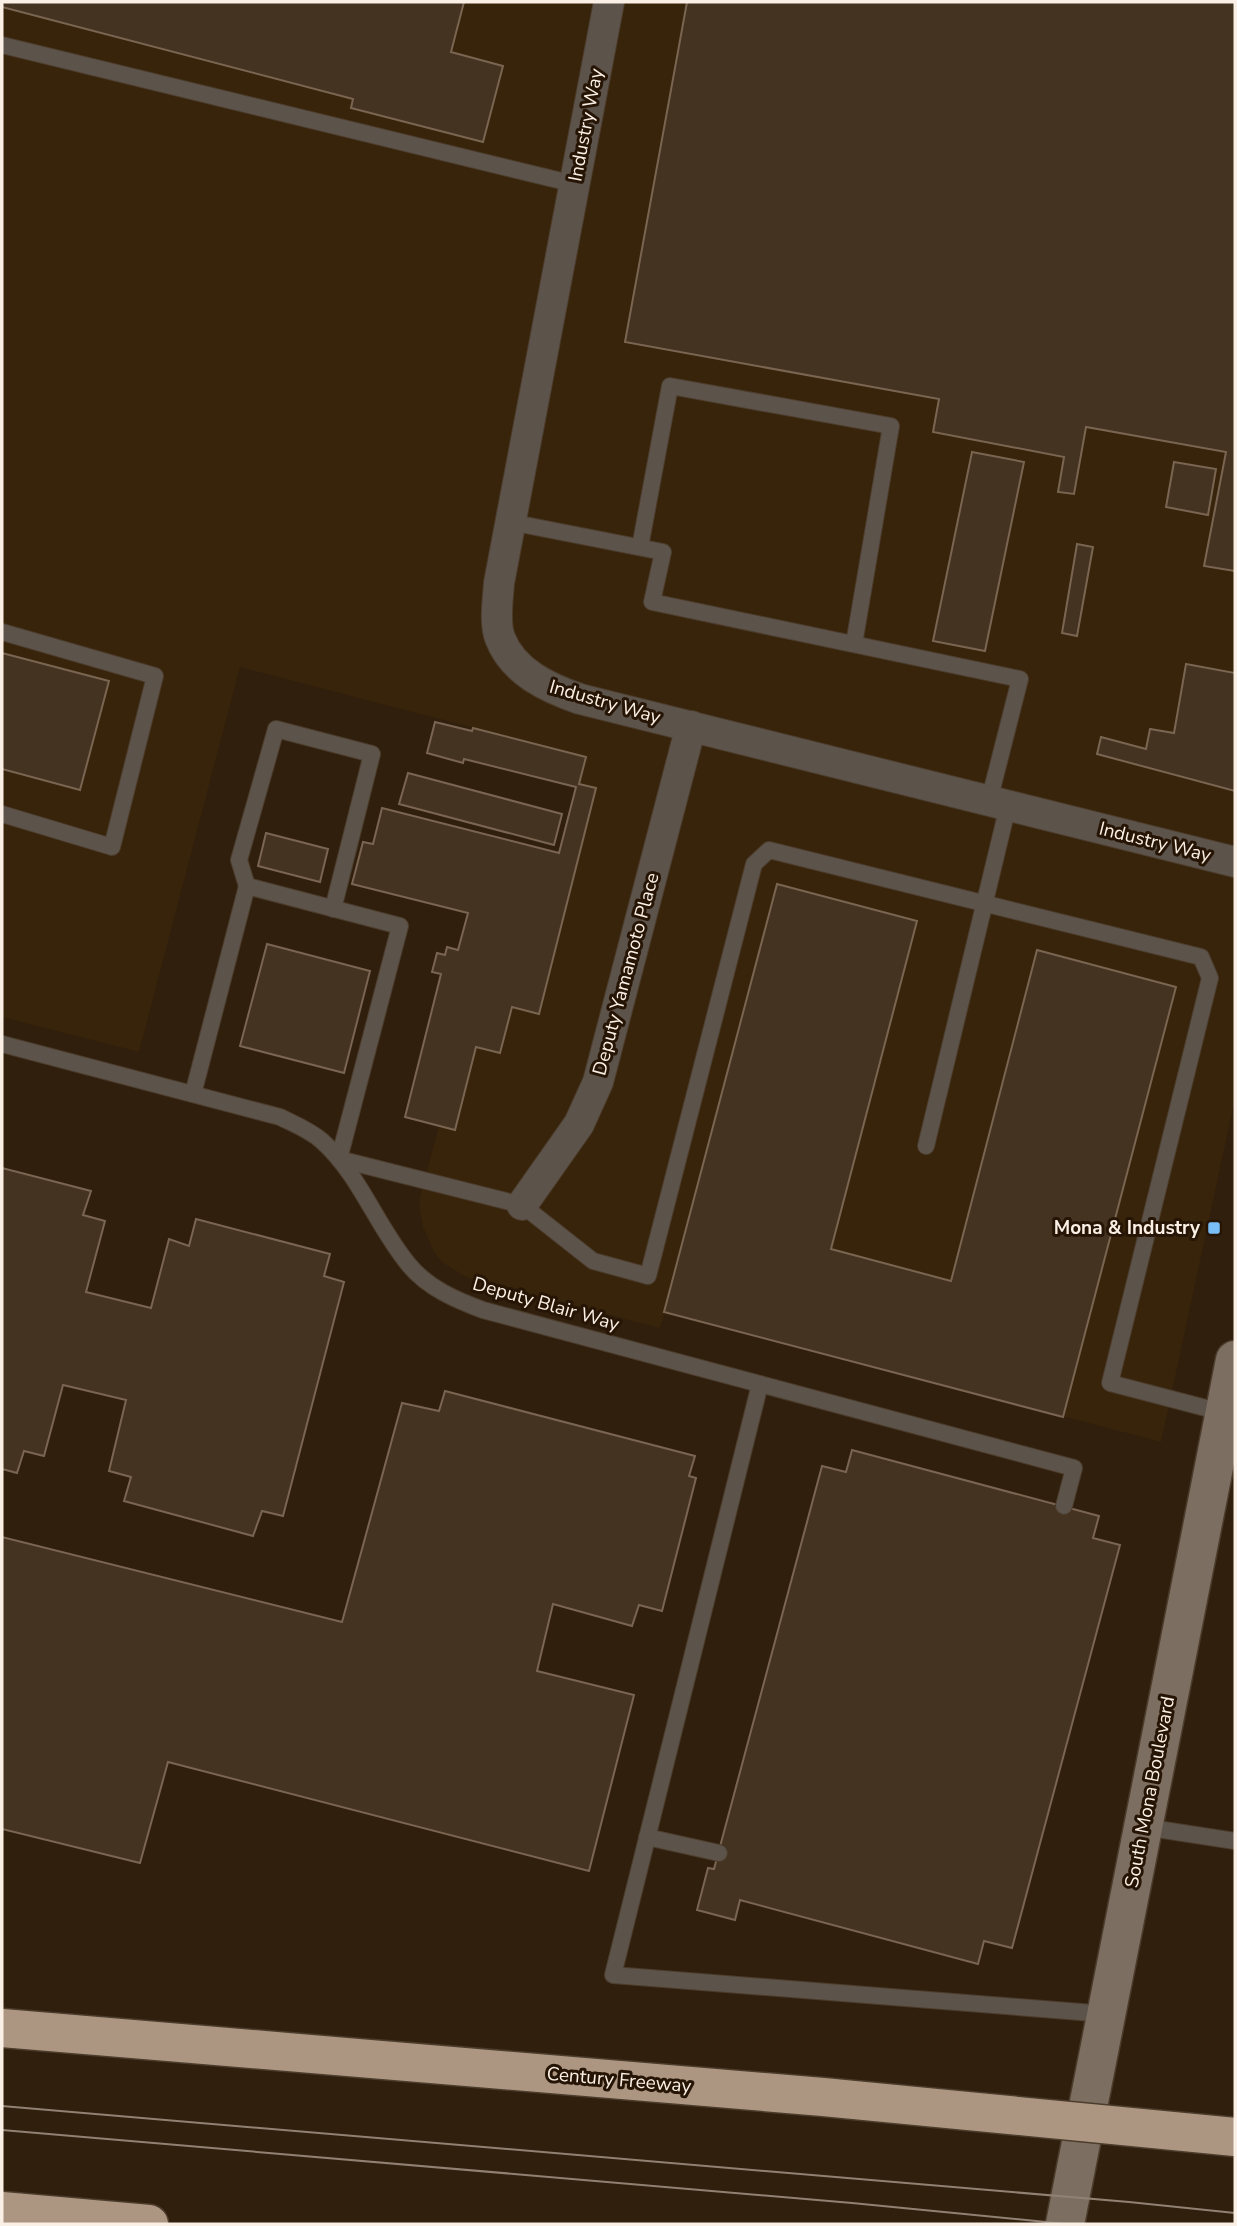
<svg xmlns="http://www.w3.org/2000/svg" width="1237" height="2226" viewBox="0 0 1237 2226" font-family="'Nunito Sans',sans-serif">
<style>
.built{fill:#38230b}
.building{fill:#453321;stroke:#796551;stroke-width:2}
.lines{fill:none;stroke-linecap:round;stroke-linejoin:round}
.lane-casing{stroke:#4c3c2b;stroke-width:18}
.street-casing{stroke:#4c3c2b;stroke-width:32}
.secondary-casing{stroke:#4c3c2b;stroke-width:41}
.highway-casing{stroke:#4c3c2b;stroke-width:41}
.lane{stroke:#5c534b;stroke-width:16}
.street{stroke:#5c534b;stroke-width:30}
.secondary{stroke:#7c6e61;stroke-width:38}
.highway{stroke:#ac9682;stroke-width:38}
.tram{stroke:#908173;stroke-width:2}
.highway-bridge-casing{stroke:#4c3c2b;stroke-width:41;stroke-linecap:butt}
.highway-bridge{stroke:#ac9682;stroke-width:38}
.poi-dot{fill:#7abef8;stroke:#261505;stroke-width:2.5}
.labels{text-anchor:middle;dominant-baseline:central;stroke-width:6;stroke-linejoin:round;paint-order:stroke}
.street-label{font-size:19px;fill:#fbf0e5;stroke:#261505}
.poi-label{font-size:19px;font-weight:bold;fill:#fbf0e5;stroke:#261505;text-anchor:end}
</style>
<rect width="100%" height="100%" fill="#301f0d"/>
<polygon class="built" points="2,2 1235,2 1235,1099 1161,1442 665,1312 660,1328 468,1278 443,1263 434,1252 423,1227 420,1212 420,1197 439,1126 455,1130 476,1047 500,1053 512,1007 539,1013 596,789 579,784 586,757 240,667 139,1052 2,1017"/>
<g class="building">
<polygon points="2,2 464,2 451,52 503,66 483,142 351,108 353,99 2,7"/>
<polygon points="687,2 1235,2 1235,571 1204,566 1226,452 1086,427 1074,494 1058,492 1064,457 933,432 939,399 625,342"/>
<polygon points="972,452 1024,462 985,651 933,641"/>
<polygon points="1174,462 1216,469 1208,515 1166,507"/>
<polygon points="1077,544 1093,547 1077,636 1062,633"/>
<polygon points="2,653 109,681 80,790 2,769"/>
<polygon points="1186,664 1235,673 1235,791 1097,754 1101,737 1146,749 1150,729 1174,733"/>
<polygon points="435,722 472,731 473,728 586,757 579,784 596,788 539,1014 512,1007 500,1053 476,1047 455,1130 405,1117 441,974 432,972 437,953 445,955 447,947 458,950 468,913 352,884 363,842 373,844 382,808 559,853 576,787 464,759 463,763 427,753"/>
<polygon points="408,773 562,814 554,845 399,804"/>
<polygon points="266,833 328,849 320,882 258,866"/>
<polygon points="777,884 917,921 831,1249 951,1281 1037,950 1176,987 1063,1417 664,1312"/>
<polygon points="267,944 370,971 344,1073 240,1046"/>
<polygon points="2,1168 91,1191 83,1215 105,1221 86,1292 151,1308 169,1239 189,1246 196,1219 330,1254 324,1276 344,1282 283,1516 262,1511 253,1536 124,1501 131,1477 109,1471 126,1400 63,1385 44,1456 24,1451 17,1473 2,1469"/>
<polygon points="445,1391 695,1456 689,1476 696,1478 662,1611 639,1605 632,1626 553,1604 537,1671 634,1695 589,1871 168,1762 140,1863 2,1829 2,1537 342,1622 402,1403 439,1411"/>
<polygon points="852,1450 1099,1516 1093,1538 1120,1545 1012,1948 984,1941 978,1964 740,1900 735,1920 697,1910 708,1868 714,1869 822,1466 846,1472"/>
</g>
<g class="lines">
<defs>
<g id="lane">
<polyline points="2,45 574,184"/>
<polyline points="510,522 663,552 652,602 1020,679 989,801"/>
<polyline points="640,547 670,386 891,426 854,644"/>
<polyline points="2,632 155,676 112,847 2,814"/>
<polyline points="247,886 239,860 276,729 372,754 333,909"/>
<path d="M2 1044 280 1117C294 1124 310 1130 322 1141 360 1175 377 1227 409 1265 428 1288 456 1300 483 1310L1074 1468 1064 1506"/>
<polyline points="193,1094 247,886 400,926 339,1159 522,1205 593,1261 648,1276 754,864 769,850 1201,957 1210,978 1110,1383 1225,1413"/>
<polyline points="926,1146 1008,806"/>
<polyline points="760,1384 613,1975 1106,2014"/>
<polyline points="1144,1827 1235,1841"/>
<polyline points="647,1837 719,1853"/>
</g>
<g id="street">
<path d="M609 2 499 583C498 599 494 622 500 638 513 672 548 688 580 699L1235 862"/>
<polyline points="522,1205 579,1124 598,1082 691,726"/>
</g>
<polyline id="secondary" points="1065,2224 1235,1360"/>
<polyline id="highway" points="2,2211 149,2224"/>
</defs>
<use href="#lane" class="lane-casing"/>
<use href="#street" class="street-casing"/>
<use href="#secondary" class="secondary-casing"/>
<use href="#highway" class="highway-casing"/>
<use href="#lane" class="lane"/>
<use href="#street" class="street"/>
<use href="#secondary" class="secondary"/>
<use href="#highway" class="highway"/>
<g class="tram">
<polyline points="2,2106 1129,2202 1235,2213"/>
<polyline points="2,2130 852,2203 1066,2224"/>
</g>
<defs>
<polyline id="highway-bridge" points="2,2028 823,2097 1235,2137"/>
</defs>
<use href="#highway-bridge" class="highway-bridge-casing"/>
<use href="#highway-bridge" class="highway-bridge"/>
</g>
<rect class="poi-dot" x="1207" y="1221" width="14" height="14" rx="3.5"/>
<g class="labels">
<g class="street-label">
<text transform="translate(586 125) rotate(-79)">Industry Way</text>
<text transform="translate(605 702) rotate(16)">Industry Way</text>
<text transform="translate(1155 842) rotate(14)">Industry Way</text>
<text transform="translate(626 974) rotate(-75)">Deputy Yamamoto Place</text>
<text transform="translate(546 1304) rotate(16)">Deputy Blair Way</text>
<text transform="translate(1150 1792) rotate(-79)">South Mona Boulevard</text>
<text transform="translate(619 2080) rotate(5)">Century Freeway</text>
</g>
<g class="poi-label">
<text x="1200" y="1228">Mona &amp; Industry</text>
</g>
</g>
<rect width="1237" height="2226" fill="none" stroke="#fbf0e5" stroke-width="7"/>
</svg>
